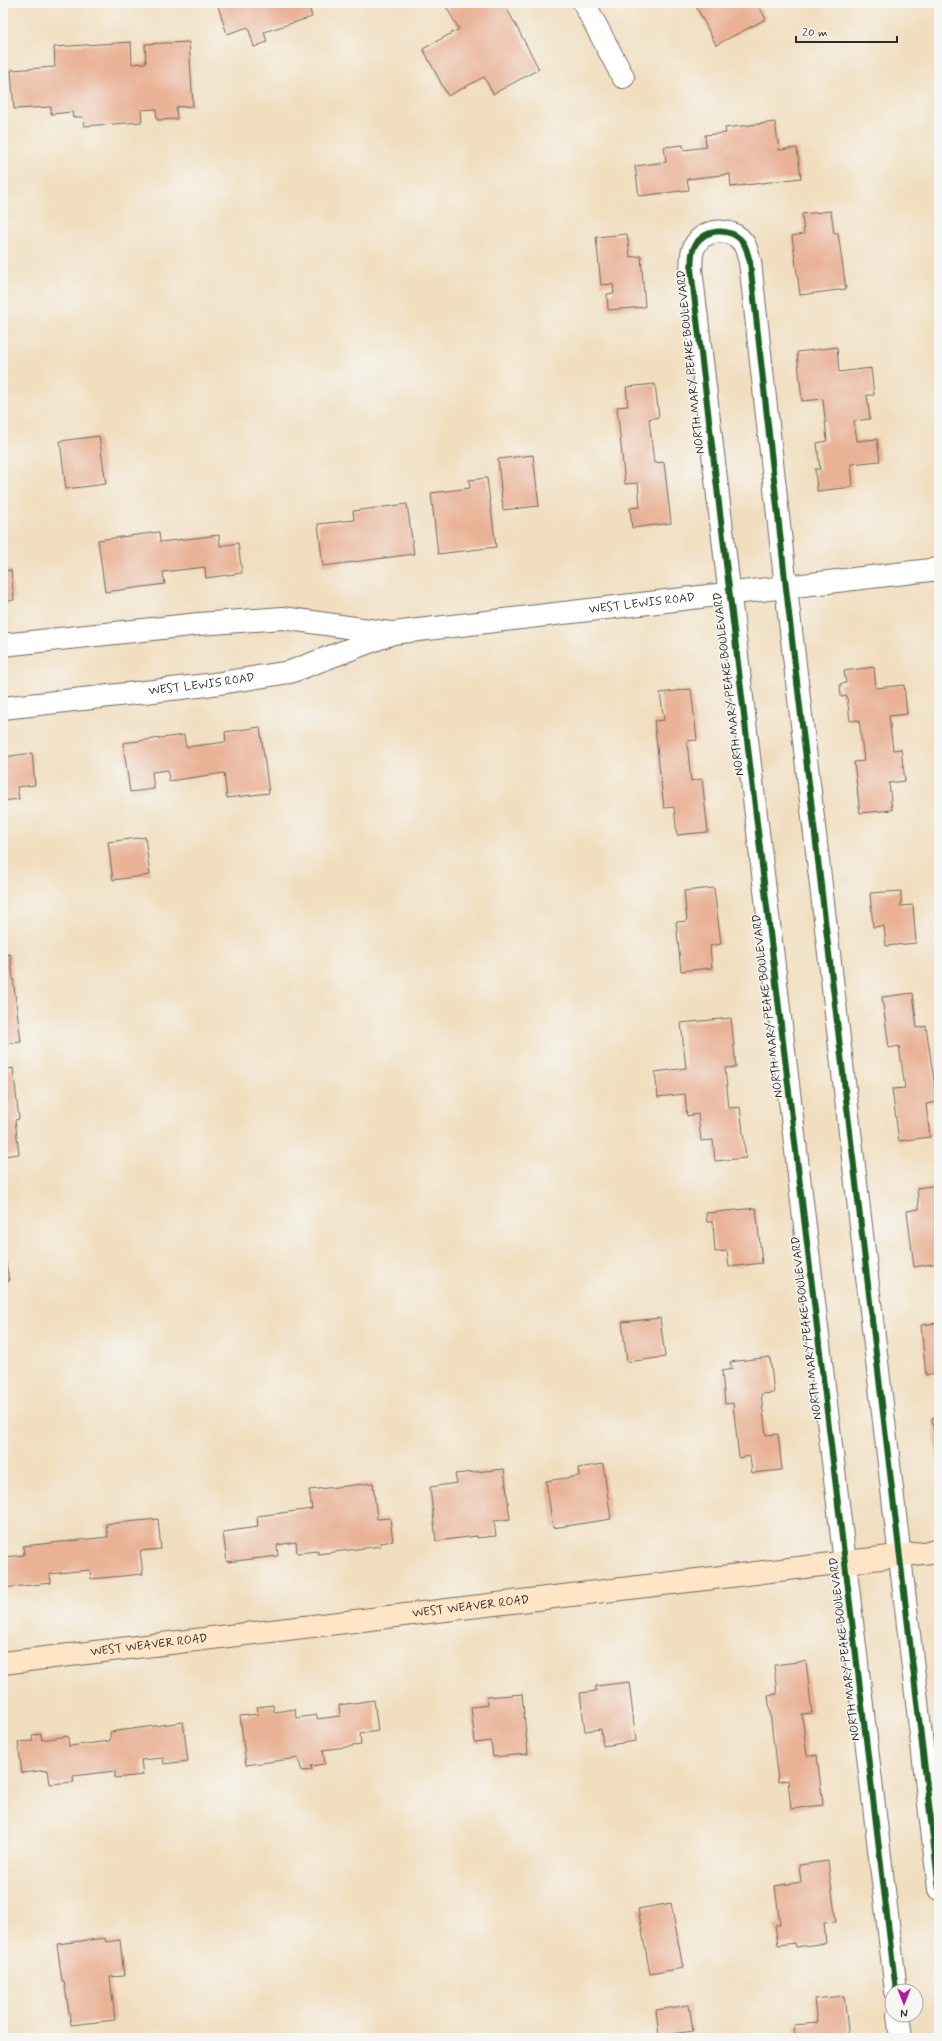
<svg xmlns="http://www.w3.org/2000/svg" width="942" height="2041" viewBox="0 0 942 2041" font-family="Mynerve,sans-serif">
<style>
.building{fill:#e9b195}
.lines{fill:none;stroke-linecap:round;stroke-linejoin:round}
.street-casing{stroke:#706a5f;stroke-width:24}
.secondary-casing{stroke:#706a5f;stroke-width:24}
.street{stroke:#fff;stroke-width:22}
.secondary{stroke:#fee5c5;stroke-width:22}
.cycleway-casing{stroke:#f6f6f2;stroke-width:8}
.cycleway{stroke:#1b5e20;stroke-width:6}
.labels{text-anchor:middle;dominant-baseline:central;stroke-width:3;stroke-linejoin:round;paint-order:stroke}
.street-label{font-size:12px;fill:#2b2b2b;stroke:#f6f6f2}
</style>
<rect width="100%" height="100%" fill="#f6f6f2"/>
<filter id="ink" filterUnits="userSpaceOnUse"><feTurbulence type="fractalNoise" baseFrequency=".025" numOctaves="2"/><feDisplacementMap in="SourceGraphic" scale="8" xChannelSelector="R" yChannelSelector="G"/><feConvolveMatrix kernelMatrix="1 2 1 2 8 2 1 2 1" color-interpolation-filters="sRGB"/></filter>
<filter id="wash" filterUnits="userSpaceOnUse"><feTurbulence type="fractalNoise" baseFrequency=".012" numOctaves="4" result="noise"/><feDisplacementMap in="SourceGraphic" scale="16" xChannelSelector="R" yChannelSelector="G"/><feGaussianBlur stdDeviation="0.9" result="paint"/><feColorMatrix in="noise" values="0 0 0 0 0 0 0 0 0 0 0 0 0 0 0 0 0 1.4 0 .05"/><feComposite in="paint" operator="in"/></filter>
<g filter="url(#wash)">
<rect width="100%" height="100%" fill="#f1debf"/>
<g id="blocks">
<g class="building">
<polygon points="217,3 308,3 312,17 264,32 267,42 254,47 248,27 227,34"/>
<polygon points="444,3 504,3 539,69 493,94 484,77 448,96 423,49 459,29"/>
<polygon points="697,3 757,3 766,19 716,45 695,4"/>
<polygon points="131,42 132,64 146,63 145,44 189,42 193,106 176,107 177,119 157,120 156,109 141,110 142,122 84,126 83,117 73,117 72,112 51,114 51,107 14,109 11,70 55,67 54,47"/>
<polygon points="775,122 779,150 797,148 801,178 731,187 730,174 687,179 689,190 639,196 635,166 666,162 664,147 683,145 684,150 706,147 705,135 726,133 725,128"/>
<polygon points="831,211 834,233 838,233 846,289 800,295 792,236 804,234 802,214"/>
<polygon points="627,234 630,257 641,256 645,307 608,310 607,294 614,293 613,284 601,285 596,237"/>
<polygon points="837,347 839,372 871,368 874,395 867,395 870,419 854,421 857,441 877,439 880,461 851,464 853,487 817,491 815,469 820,469 817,443 827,441 823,399 802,401 797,352"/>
<polygon points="655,384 659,417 649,419 654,463 664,462 671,523 632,528 630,508 640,507 638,483 625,484 617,407 628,406 626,387"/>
<polygon points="99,436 106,484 66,489 60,441"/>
<polygon points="533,455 539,506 503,510 498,459"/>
<polygon points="487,478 496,547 438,554 431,493 470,488 469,480"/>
<polygon points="407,504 414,554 323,566 318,524 354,520 353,511"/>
<polygon points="159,532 160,542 219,535 220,546 238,543 242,573 206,578 205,567 163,572 165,584 105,592 98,540"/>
<polygon points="11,570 14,600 3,602 3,571"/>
<polygon points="874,667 876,688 904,685 907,714 889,716 893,750 901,749 905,781 889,783 892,810 860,813 854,762 864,761 859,720 850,721 847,696 841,697 840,684 846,683 844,671"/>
<polygon points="691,689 697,740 687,741 691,781 702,779 708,832 677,835 674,807 664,808 654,721 664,720 660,693"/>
<polygon points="260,727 269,793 227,798 224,773 169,781 168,770 152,772 154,789 130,792 123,743 184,735 186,747 226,742 225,732"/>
<polygon points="32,753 35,785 17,787 19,799 3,801 3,757"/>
<polygon points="145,837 150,875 113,880 108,842"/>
<polygon points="714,888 721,944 710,946 712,968 681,971 676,922 687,921 684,891"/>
<polygon points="901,891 901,906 913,905 916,943 886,946 884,926 873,927 870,893"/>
<polygon points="10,954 21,1042 3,1044 3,955"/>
<polygon points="913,993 917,1028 926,1026 937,1102 926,1104 930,1137 899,1141 892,1089 905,1088 899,1046 889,1048 882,997"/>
<polygon points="731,1018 736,1067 725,1068 729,1108 740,1107 746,1158 715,1161 713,1140 701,1141 698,1114 687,1116 685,1094 658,1097 655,1072 686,1068 681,1023"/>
<polygon points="13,1068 19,1119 15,1120 19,1154 3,1156 3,1070"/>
<polygon points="939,1185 939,1263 914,1267 907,1211 919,1209 917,1188"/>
<polygon points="756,1208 762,1263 729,1267 727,1251 715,1252 713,1222 707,1222 706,1213"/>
<polygon points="3,1245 9,1281 3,1282"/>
<polygon points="660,1318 665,1357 627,1362 622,1322"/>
<polygon points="939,1323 939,1381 938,1381 937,1373 926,1375 921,1325"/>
<polygon points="770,1357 774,1393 761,1394 766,1435 778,1434 782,1470 752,1473 750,1456 739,1458 733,1403 725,1404 722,1371 732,1369 730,1362"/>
<polygon points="939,1417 939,1467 938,1468 932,1418"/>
<polygon points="603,1464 611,1519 553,1528 546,1481 579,1476 578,1468"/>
<polygon points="504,1469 510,1519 494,1521 496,1536 477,1538 477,1536 436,1541 430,1487 457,1483 455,1474"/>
<polygon points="373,1483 377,1519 390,1518 393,1541 380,1543 381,1546 318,1554 318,1551 297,1553 296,1542 277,1545 278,1556 227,1562 223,1532 258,1527 257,1516 312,1509 309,1490"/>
<polygon points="158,1519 161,1549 140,1551 143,1574 91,1579 90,1570 68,1572 50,1574 51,1583 3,1588 3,1557 24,1555 23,1546 108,1537 106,1524"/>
<polygon points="806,1661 812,1713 802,1714 807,1756 817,1755 823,1805 791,1809 788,1780 778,1782 768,1695 777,1694 774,1665"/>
<polygon points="629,1682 636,1741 603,1746 601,1729 585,1731 580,1693 596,1691 596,1686"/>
<polygon points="522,1694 528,1754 493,1757 491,1741 475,1743 471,1707 488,1705 487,1697"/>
<polygon points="374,1700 378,1731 360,1734 361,1745 323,1750 325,1764 311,1766 312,1770 302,1771 298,1758 246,1765 240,1716 258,1714 257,1707 273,1705 274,1712 295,1709 296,1718 317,1715 317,1719 340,1716 339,1705"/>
<polygon points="183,1722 188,1761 164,1764 163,1758 141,1760 143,1775 115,1778 115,1771 73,1776 74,1782 50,1784 48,1770 22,1773 18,1742 33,1741 32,1735 41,1734 42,1740 68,1736 69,1746 110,1741 110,1732"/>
<polygon points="828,1861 836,1922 824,1923 826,1943 796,1947 795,1943 778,1945 775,1925 780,1925 775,1886 801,1882 799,1865"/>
<polygon points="671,1903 683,1968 650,1974 638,1909"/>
<polygon points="105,1938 106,1942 120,1940 124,1976 110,1977 115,2020 71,2025 64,1981 62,1981 57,1944"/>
<polygon points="844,1996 849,2038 795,2038 794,2025 817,2023 814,1999"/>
<polygon points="689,2005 693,2031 659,2036 656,2010"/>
</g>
</g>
</g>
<g filter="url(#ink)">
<use href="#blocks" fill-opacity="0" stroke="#706a5f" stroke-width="1"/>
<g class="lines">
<defs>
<g id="street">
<polyline points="584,3 623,77"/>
<polyline points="3,645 199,624 283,618 390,633"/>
<path id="s1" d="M3 708 207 685 290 672 393 633 939 569"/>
<path d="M896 1991 691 269C692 263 691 255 693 250 700 228 732 225 744 244 747 249 748 256 750 262L786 588 939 1889"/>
<polyline points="898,2015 901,2038"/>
</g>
<g id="secondary">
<path id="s2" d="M3 1663 939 1551"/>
</g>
</defs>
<use href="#street" class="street-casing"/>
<use href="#secondary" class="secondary-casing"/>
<use href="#street" class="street"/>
<use href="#secondary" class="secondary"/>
<defs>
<path id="cycleway" d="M896 1991 691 269C692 263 691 255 693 250 700 228 732 225 744 244 747 249 748 256 750 262L786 588 939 1889"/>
</defs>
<use href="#cycleway" class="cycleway-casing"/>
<use href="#cycleway" class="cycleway"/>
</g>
</g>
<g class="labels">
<g class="street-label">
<text transform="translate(691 362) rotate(-96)">NORTH MARY PEAKE BOULEVARD</text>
<text stroke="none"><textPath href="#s1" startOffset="650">WEST LEWIS ROAD</textPath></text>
<text stroke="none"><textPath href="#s1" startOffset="200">WEST LEWIS ROAD</textPath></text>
<text transform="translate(729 684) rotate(-97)">NORTH MARY PEAKE BOULEVARD</text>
<text transform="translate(768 1006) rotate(-97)">NORTH MARY PEAKE BOULEVARD</text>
<text transform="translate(807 1328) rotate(-97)">NORTH MARY PEAKE BOULEVARD</text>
<text stroke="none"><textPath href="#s2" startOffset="471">WEST WEAVER ROAD</textPath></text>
<text stroke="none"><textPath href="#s2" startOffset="147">WEST WEAVER ROAD</textPath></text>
<text transform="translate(845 1649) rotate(-97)">NORTH MARY PEAKE BOULEVARD</text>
</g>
</g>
<rect width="942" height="2041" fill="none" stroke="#f6f6f2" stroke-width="16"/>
<g transform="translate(904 2003) rotate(180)"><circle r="19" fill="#f6f6f2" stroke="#a5a5a2"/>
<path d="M0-3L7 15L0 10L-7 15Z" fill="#b5179e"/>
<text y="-6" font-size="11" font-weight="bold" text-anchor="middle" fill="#2b2b2b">N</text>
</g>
<path d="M796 36v6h101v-6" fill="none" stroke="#2b2b2b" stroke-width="2"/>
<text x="802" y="36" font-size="12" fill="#2b2b2b" stroke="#f6f6f2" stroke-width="3" paint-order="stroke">20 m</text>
</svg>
